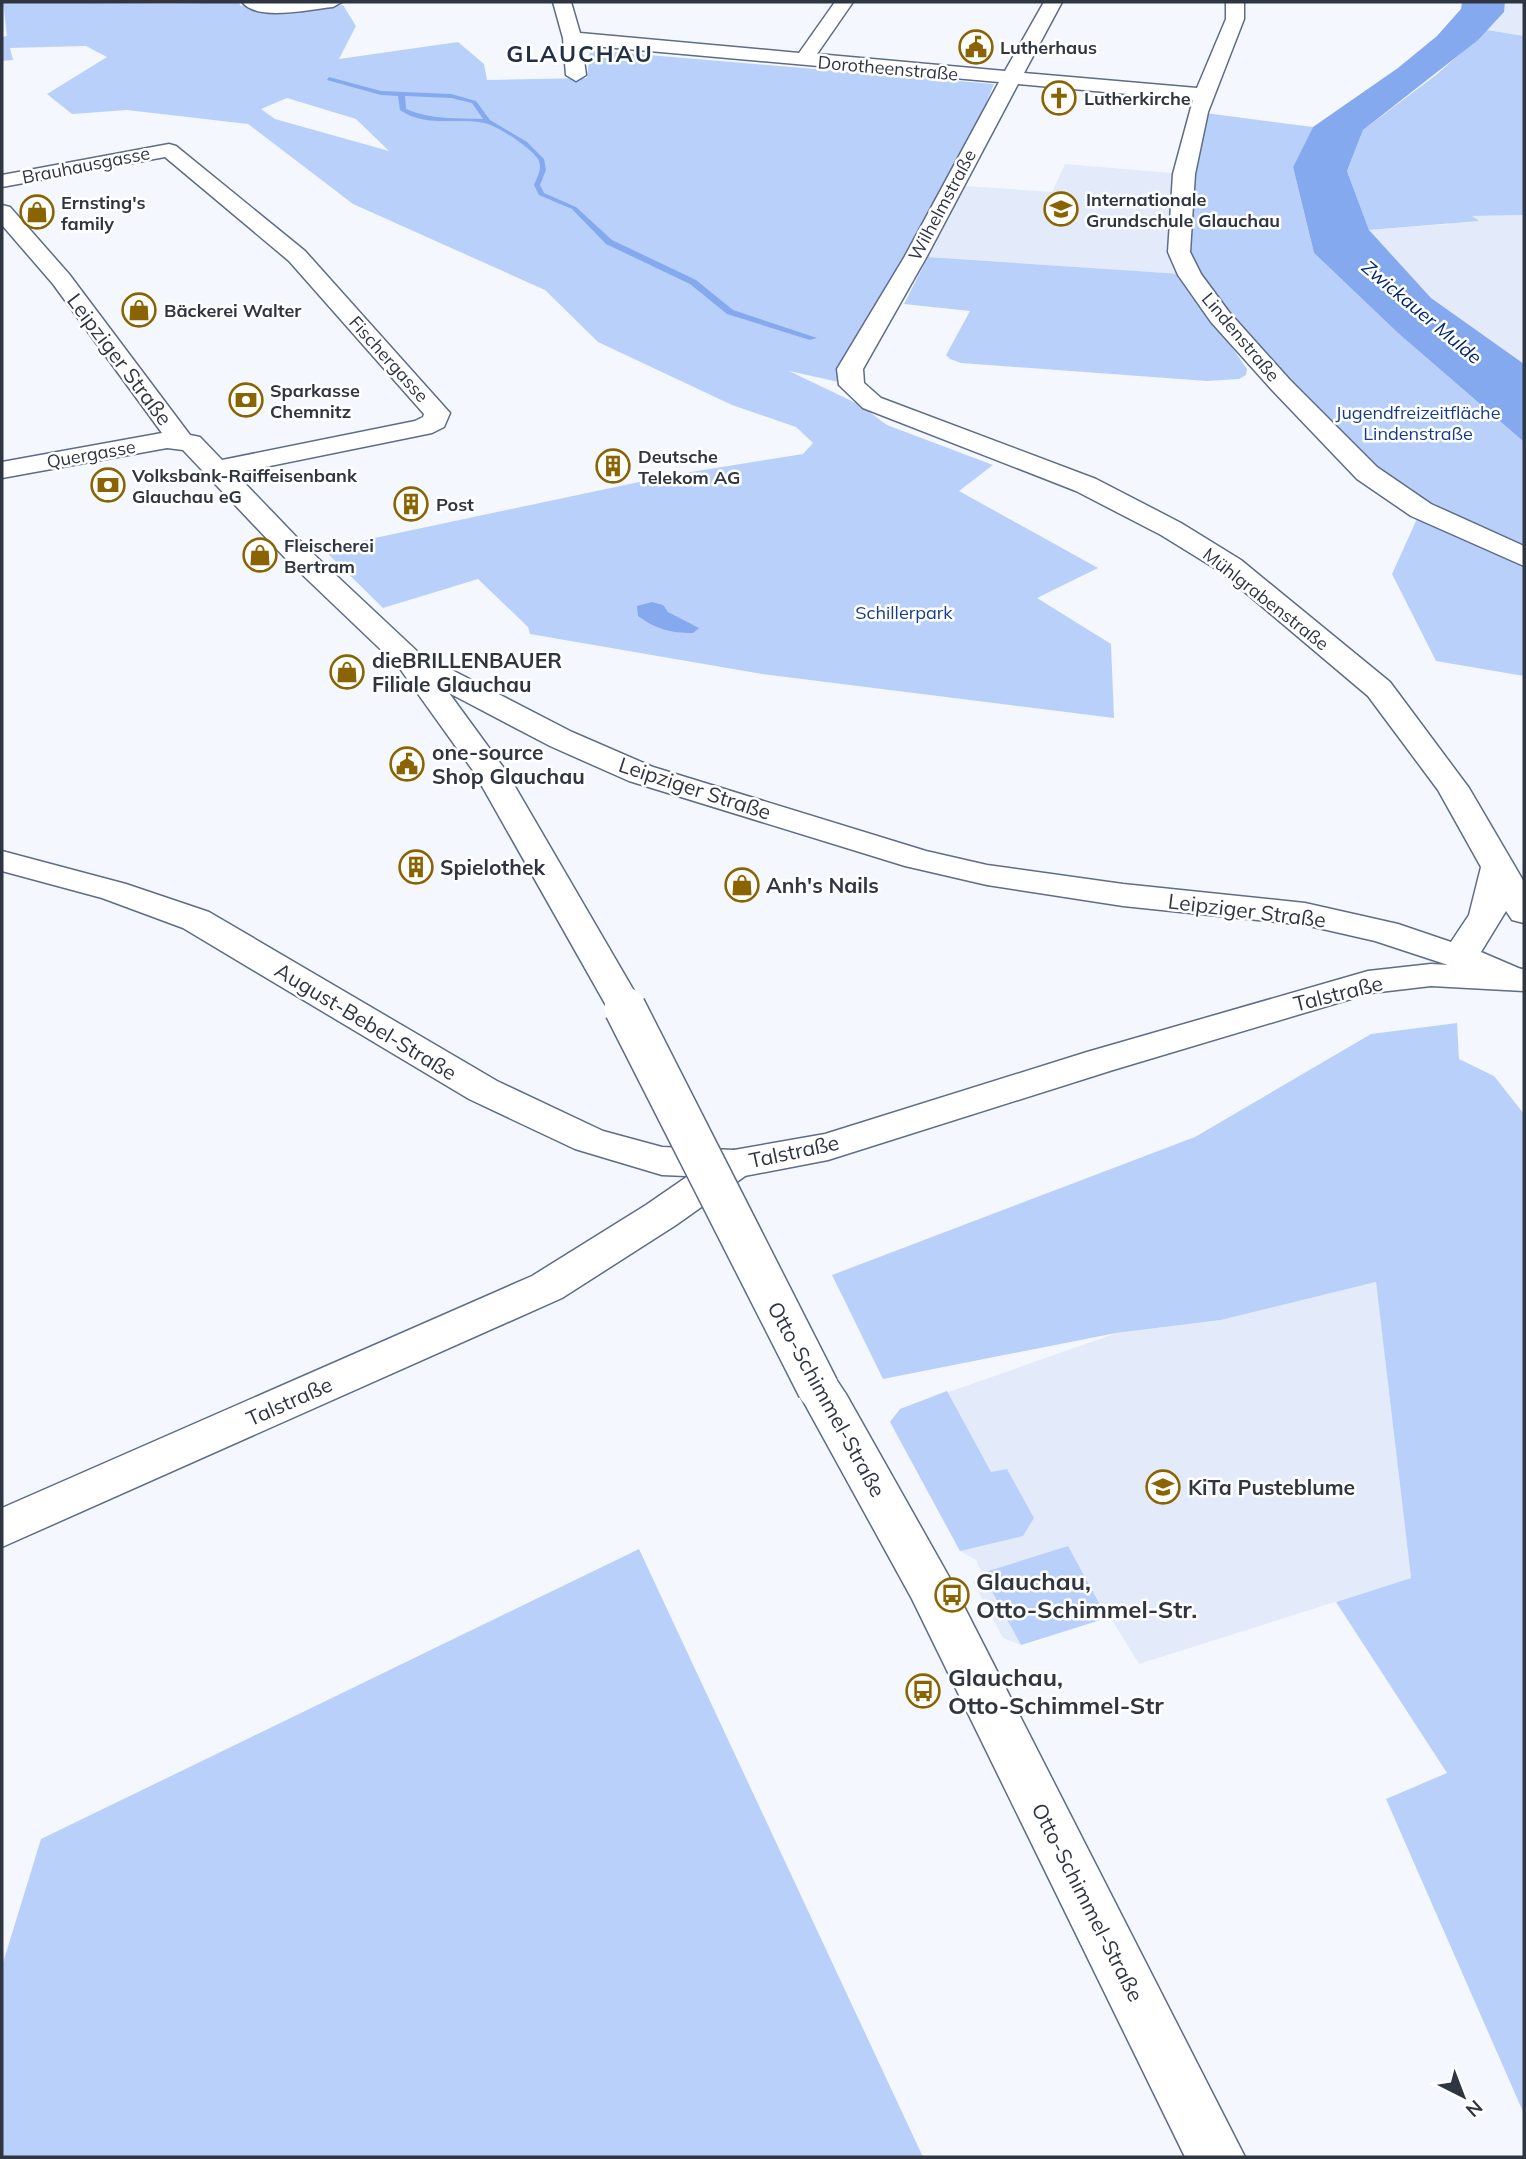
<svg xmlns="http://www.w3.org/2000/svg" width="1526" height="2159" viewBox="0 0 1526 2159" font-family="Mulish,sans-serif">
<style>
.built{fill:#e3ebfa}
.green{fill:#b9d1fa;fill-rule:evenodd}
.water{fill:#84a9ee}
.lines{fill:none;stroke-linecap:round;stroke-linejoin:round}
.stream{fill:#84a9ee;fill-rule:evenodd}
.street-casing{stroke:#5d6c87;stroke-width:3}
.secondary-casing{stroke:#5d6c87;stroke-width:3}
.street{fill:#fff;fill-rule:evenodd}
.secondary{fill:#fff;fill-rule:evenodd}
.street-bridge-casing{stroke:#5d6c87;stroke-width:44;stroke-linecap:butt}
.street-bridge{stroke:#fff;stroke-width:41}
.labels{text-anchor:middle;dominant-baseline:central;stroke-width:5;stroke-linejoin:round;paint-order:stroke}
.far-poi-label{font-size:18px;font-weight:bold;fill:#2f3642;stroke:#fff;text-anchor:start}
.far-street-label{font-size:18px;fill:#2f3642;stroke:#fff}
.far-park-label{font-size:18px;fill:#143c8b;stroke:#fff}
.far-water-label{font-size:19px;font-style:italic;fill:#002572;stroke:#fff}
.street-label{font-size:21px;fill:#2f3642;stroke:#fff}
.poi-label{font-size:21px;font-weight:bold;fill:#2f3642;stroke:#fff;text-anchor:start}
.far-district-label{font-size:23px;font-weight:bold;letter-spacing:2px;fill:#222f46;stroke:#fff}
.near-poi-label{font-size:24px;font-weight:bold;fill:#2f3642;stroke:#fff;text-anchor:start}
</style>
<rect width="100%" height="100%" fill="#f4f8fe"/>
<g class="built">
<polygon points="1505,2 1524,2 1524,36 1487,30 1504,12"/>
<polygon points="1065,164 1184,174 1190,275 916,256 952,185 1052,192"/>
<polygon points="1524,215 1524,364 1431,298 1369,230 1448,224 1471,216"/>
<polygon points="1376,1282 1411,1578 1139,1664 1110,1617 1021,1645 1003,1638 973,1582 982,1573 976,1560 960,1551 890,1422 900,1409 1117,1333 1221,1320"/>
</g>
<g class="green">
<path d="M3 2 171 4 239 2 240 5 260 11 271 12 343 5 356 26 339 59 458 42 484 64 487 80 587 78 590 50 994 84 952 185 852 385 789 371 860 405 887 425 993 465 959 491 1098 568 1037 598 1111 644 1114 718 762 674 530 634 528 627 478 579 383 608 323 549 672 475 803 454 813 443 796 427 732 405 598 342 545 290 353 204 248 124 127 110 72 114 47 94 107 57 86 46 10 48 13 60 2 61V37L7 36ZM287 98 356 119 389 151 275 119 261 109Z"/>
<polygon points="1487,30 1524,36 1524,215 1472,216 1479,221 1369,230 1347,171 1363,130 1436,75"/>
<polygon points="1198,112 1313,127 1293,167 1314,253 1398,333 1524,442 1524,676 1436,661 1392,574 1421,510 1367,473 1190,275 1184,174"/>
<polygon points="928,257 1181,274 1247,369 1246,375 1239,379 1207,381 961,363 950,359 946,355 970,311 904,304"/>
<polygon points="1457,1023 1459,1059 1494,1076 1524,1114 1524,2114 1386,1799 1447,1773 1336,1602 1411,1578 1376,1282 1221,1320 1116,1333 883,1379 832,1275 1195,1137 1371,1034"/>
<polygon points="947,1391 991,1472 1007,1469 1034,1518 1023,1536 960,1551 890,1422 900,1409"/>
<polygon points="1068,1546 1099,1603 1110,1617 1021,1645 982,1573"/>
<polygon points="639,1549 923,2157 2,2157 2,1966 41,1839"/>
</g>
<g class="water">
<polygon points="1462,2 1505,2 1504,12 1478,40 1363,130 1347,171 1369,230 1431,298 1524,364 1524,442 1398,333 1314,253 1293,167 1313,127 1398,68 1437,36 1461,9"/>
<path d="M652 602 663 605 668 612 699 628 693 633C670 633 656 629 638 616L637 606Z"/>
</g>
<g class="lines">
<path class="stream" d="M329 77 381 91 451 94 476 101 490 120 527 142 544 159 546 170 540 185 544 193 576 207 612 240 696 280 733 310 817 338 810 340 727 314 690 284 606 244 572 209 539 195 534 185C537 177 543 168 538 159 531 148 497 125 484 123 456 117 426 128 400 110L398 96 381 95 327 80ZM405 96 451 98 472 103 483 119C457 118 431 120 406 109Z"/>
<defs>
<g id="street">
<path d="M242 2H342L333 7C309 9 258 22 242 2Z"/>
<polygon points="553,2 571,2 580,33 799,53 835,2 853,2 817,54 1005,71 1044,2 1062,2 1024,73 1197,88 1226,19 1226,2 1244,2 1244,19 1208,112 1195,174 1190,252 1201,274 1229,312 1290,380 1377,467 1431,504 1524,546 1524,566 1411,516 1357,479 1272,390 1211,322 1178,275 1168,252 1173,174 1193,100 1018,84 927,256 863,369 864,383 881,398 1096,479 1181,523 1241,560 1390,682 1469,788 1524,882 1524,923 1512,920 1506,911 1481,952 1523,970 1523,986 1510,989 1497,986 1445,964 1375,941 1305,925 1123,906 987,885 905,866 629,781 550,746 449,693 506,771 644,1008 638,1016 625,1020 612,1016 474,772 398,666 287,560 183,450 167,448 2,478 2,462 162,433 53,284 2,225 2,205 10,207 69,274 190,435 200,437 222,460 415,421 423,417 424,414 289,261 165,157 2,187 2,175 169,144 176,146 305,251 450,413 444,427 432,433 235,473 307,548 419,653 572,732 653,767 926,851 987,865 1123,884 1305,903 1398,924 1451,942 1469,915 1481,867 1438,790 1368,696 1221,572 1161,535 1076,491 863,408 839,385 837,369 905,256 999,82 582,45 586,75 576,81 566,75 563,38"/>
<polygon points="734,1150 748,1154 754,1164 748,1174 676,1225 562,1298 2,1547 2,1508 532,1276 646,1205 720,1154"/>
<polygon points="818,1371 834,1376 846,1394 948,1575 1245,2157 1185,2157 912,1599 796,1388 802,1376"/>
</g>
<polygon id="secondary" points="2,851 126,884 209,912 497,1081 603,1131 662,1147 734,1150 825,1134 1087,1052 1368,971 1431,964 1524,969 1524,991 1431,986 1371,993 1113,1070 828,1160 734,1178 662,1175 575,1149 469,1099 183,928 102,898 2,871"/>
</defs>
<use href="#street" class="street-casing"/>
<use href="#secondary" class="secondary-casing"/>
<use href="#street" class="street"/>
<use href="#secondary" class="secondary"/>
<defs>
<polyline id="street-bridge" points="625,1008 818,1388"/>
</defs>
<use href="#street-bridge" class="street-bridge-casing"/>
<use href="#street-bridge" class="street-bridge"/>
</g>
<defs>
<symbol id="civic-ring" viewBox="-11 -11 22 22"><circle r="9.5" fill="#fff" stroke="#8a6302" stroke-width="1.5"/><path d="M-.6-6.5H3V-4.5H.6V-3L4-1V1h2V6H-6V1h2V-1L-.6-3ZM-1.2 2.5V6h2.4V2.5Z" fill="#8a6302"/></symbol>
<symbol id="church-ring" viewBox="-11 -11 22 22"><circle r="9.5" fill="#fff" stroke="#8a6302" stroke-width="1.5"/><path d="M-1.2-6h2.4v3.5h3.3v2.4h-3.3V6h-2.4V-.1h-3.3v-2.4h3.3Z" fill="#8a6302"/></symbol>
<symbol id="school-ring" viewBox="-11 -11 22 22"><circle r="9.5" fill="#fff" stroke="#8a6302" stroke-width="1.5"/><path d="M0-5L7-2L0 1L-7-2ZM-4 1L0 2.5L4 1V4Q0 6-4 4Z" fill="#8a6302"/></symbol>
<symbol id="shop-ring" viewBox="-11 -11 22 22"><circle r="9.5" fill="#fff" stroke="#8a6302" stroke-width="1.5"/><path d="M-5-2.5h2.3a2.7 3.5 0 0 1 5.4 0H5L5.5 6h-11ZM-1.5-2.5h3a1.5 2.3 0 0 0-3 0Z" fill="#8a6302"/></symbol>
<symbol id="bank-ring" viewBox="-11 -11 22 22"><circle r="9.5" fill="#fff" stroke="#8a6302" stroke-width="1.5"/><path d="M-6-4H6V4H-6ZM0-2.3a2.3 2.3 0 1 0 0 4.6a2.3 2.3 0 1 0 0-4.6Z" fill="#8a6302"/></symbol>
<symbol id="building-ring" viewBox="-11 -11 22 22"><circle r="9.5" fill="#fff" stroke="#8a6302" stroke-width="1.5"/><path d="M-4-6H4V6H1V3H-1V6H-4ZM-2.5-4.3h1.7v1.8h-1.7ZM.8-4.3h1.7v1.8H.8ZM-2.5-1h1.7V.8h-1.7ZM.8-1h1.7V.8H.8Z" fill="#8a6302"/></symbol>
<symbol id="bus-ring" viewBox="-11 -11 22 22"><circle r="9.5" fill="#fff" stroke="#8a6302" stroke-width="1.5"/><path d="M-5-6H5V4H4V6H2V4H-2V6H-4V4H-5ZM-3.5-4V0h7V-4ZM-3.5 1.2v1.5H-2V1.2ZM2 1.2v1.5H3.5V1.2Z" fill="#8a6302"/></symbol>
</defs>
<g fill-rule="evenodd">
<use href="#civic-ring" x="957" y="28" width="38" height="38"/>
<use href="#church-ring" x="1040" y="79" width="38" height="38"/>
<use href="#school-ring" x="1042" y="190" width="38" height="38"/>
<use href="#shop-ring" x="18" y="193" width="38" height="38"/>
<use href="#shop-ring" x="120" y="291" width="38" height="38"/>
<use href="#bank-ring" x="227" y="381" width="38" height="38"/>
<use href="#building-ring" x="594" y="447" width="38" height="38"/>
<use href="#bank-ring" x="89" y="466" width="38" height="38"/>
<use href="#building-ring" x="392" y="485" width="38" height="38"/>
<use href="#shop-ring" x="241" y="536" width="38" height="38"/>
<use href="#shop-ring" x="328" y="653" width="38" height="38"/>
<use href="#civic-ring" x="388" y="745" width="38" height="38"/>
<use href="#building-ring" x="397" y="848" width="38" height="38"/>
<use href="#shop-ring" x="723" y="866" width="38" height="38"/>
<use href="#school-ring" x="1144" y="1468" width="38" height="38"/>
<use href="#bus-ring" x="933" y="1576" width="38" height="38"/>
<use href="#bus-ring" x="904" y="1672" width="38" height="38"/>
</g>
<g class="labels">
<g class="far-poi-label">
<text x="1000" y="47">Lutherhaus</text>
<text x="1084" y="98">Lutherkirche</text>
<text x="1086" y="199">Internationale<tspan x="1086" dy="21">Grundschule Glauchau</tspan></text>
<text x="61" y="202">Ernsting's<tspan x="61" dy="21">family</tspan></text>
<text x="164" y="310">Bäckerei Walter</text>
<text x="270" y="390">Sparkasse<tspan x="270" dy="21">Chemnitz</tspan></text>
<text x="638" y="456">Deutsche<tspan x="638" dy="21">Telekom AG</tspan></text>
<text x="132" y="475">Volksbank-Raiffeisenbank<tspan x="132" dy="21">Glauchau eG</tspan></text>
<text x="436" y="504">Post</text>
<text x="284" y="545">Fleischerei<tspan x="284" dy="21">Bertram</tspan></text>
</g>
<g class="far-street-label">
<text transform="translate(888 68) rotate(5)">Dorotheenstraße</text>
<text transform="translate(86 165) rotate(-11)">Brauhausgasse</text>
<text transform="translate(942 205) rotate(-62)">Wilhelmstraße</text>
<text transform="translate(1241 337) rotate(50)">Lindenstraße</text>
<text transform="translate(389 359) rotate(48)">Fischergasse</text>
<text transform="translate(91 454) rotate(-10)">Quergasse</text>
<text transform="translate(1266 599) rotate(38)">Mühlgrabenstraße</text>
</g>
<g class="far-park-label">
<text x="1418" y="412">Jugendfreizeitfläche<tspan x="1418" dy="21">Lindenstraße</tspan></text>
<text x="904" y="612">Schillerpark</text>
</g>
<g class="far-water-label">
<text transform="translate(1422 312) rotate(40)">Zwickauer Mulde</text>
</g>
<g class="street-label">
<text transform="translate(120 359) rotate(53)">Leipziger Straße</text>
<text transform="translate(695 788) rotate(18)">Leipziger Straße</text>
<text transform="translate(1247 910) rotate(7)">Leipziger Straße</text>
<text transform="translate(1338 993) rotate(-14)">Talstraße</text>
<text transform="translate(366 1021) rotate(31)">August-Bebel-Straße</text>
<text transform="translate(794 1151) rotate(-12)">Talstraße</text>
<text transform="translate(827 1399) rotate(61)">Otto-Schimmel-Straße</text>
<text transform="translate(289 1401) rotate(-24)">Talstraße</text>
<text transform="translate(1088 1902) rotate(63)">Otto-Schimmel-Straße</text>
</g>
<g class="poi-label">
<text x="372" y="660">dieBRILLENBAUER<tspan x="372" dy="24">Filiale Glauchau</tspan></text>
<text x="432" y="752">one-source<tspan x="432" dy="24">Shop Glauchau</tspan></text>
<text x="440" y="867">Spielothek</text>
<text x="766" y="885">Anh's Nails</text>
<text x="1188" y="1487">KiTa Pusteblume</text>
</g>
<g class="far-district-label">
<text x="580" y="53">GLAUCHAU</text>
</g>
<g class="near-poi-label">
<text x="976" y="1581">Glauchau,<tspan x="976" dy="28">Otto-Schimmel-Str.</tspan></text>
<text x="948" y="1677">Glauchau,<tspan x="948" dy="28">Otto-Schimmel-Str</tspan></text>
</g>
</g>
<rect width="1526" height="2159" fill="none" stroke="#2f3642" stroke-width="7"/>
<g transform="translate(1463 2096) rotate(138)" stroke="#ffffff" stroke-width="5" paint-order="stroke">
<path d="M0-5L12 26L0 18L-12 26Z" fill="#2f3642"/>
<text y="-10" font-size="19" font-weight="bold" text-anchor="middle" fill="#2f3642">N</text>
</g>
</svg>
